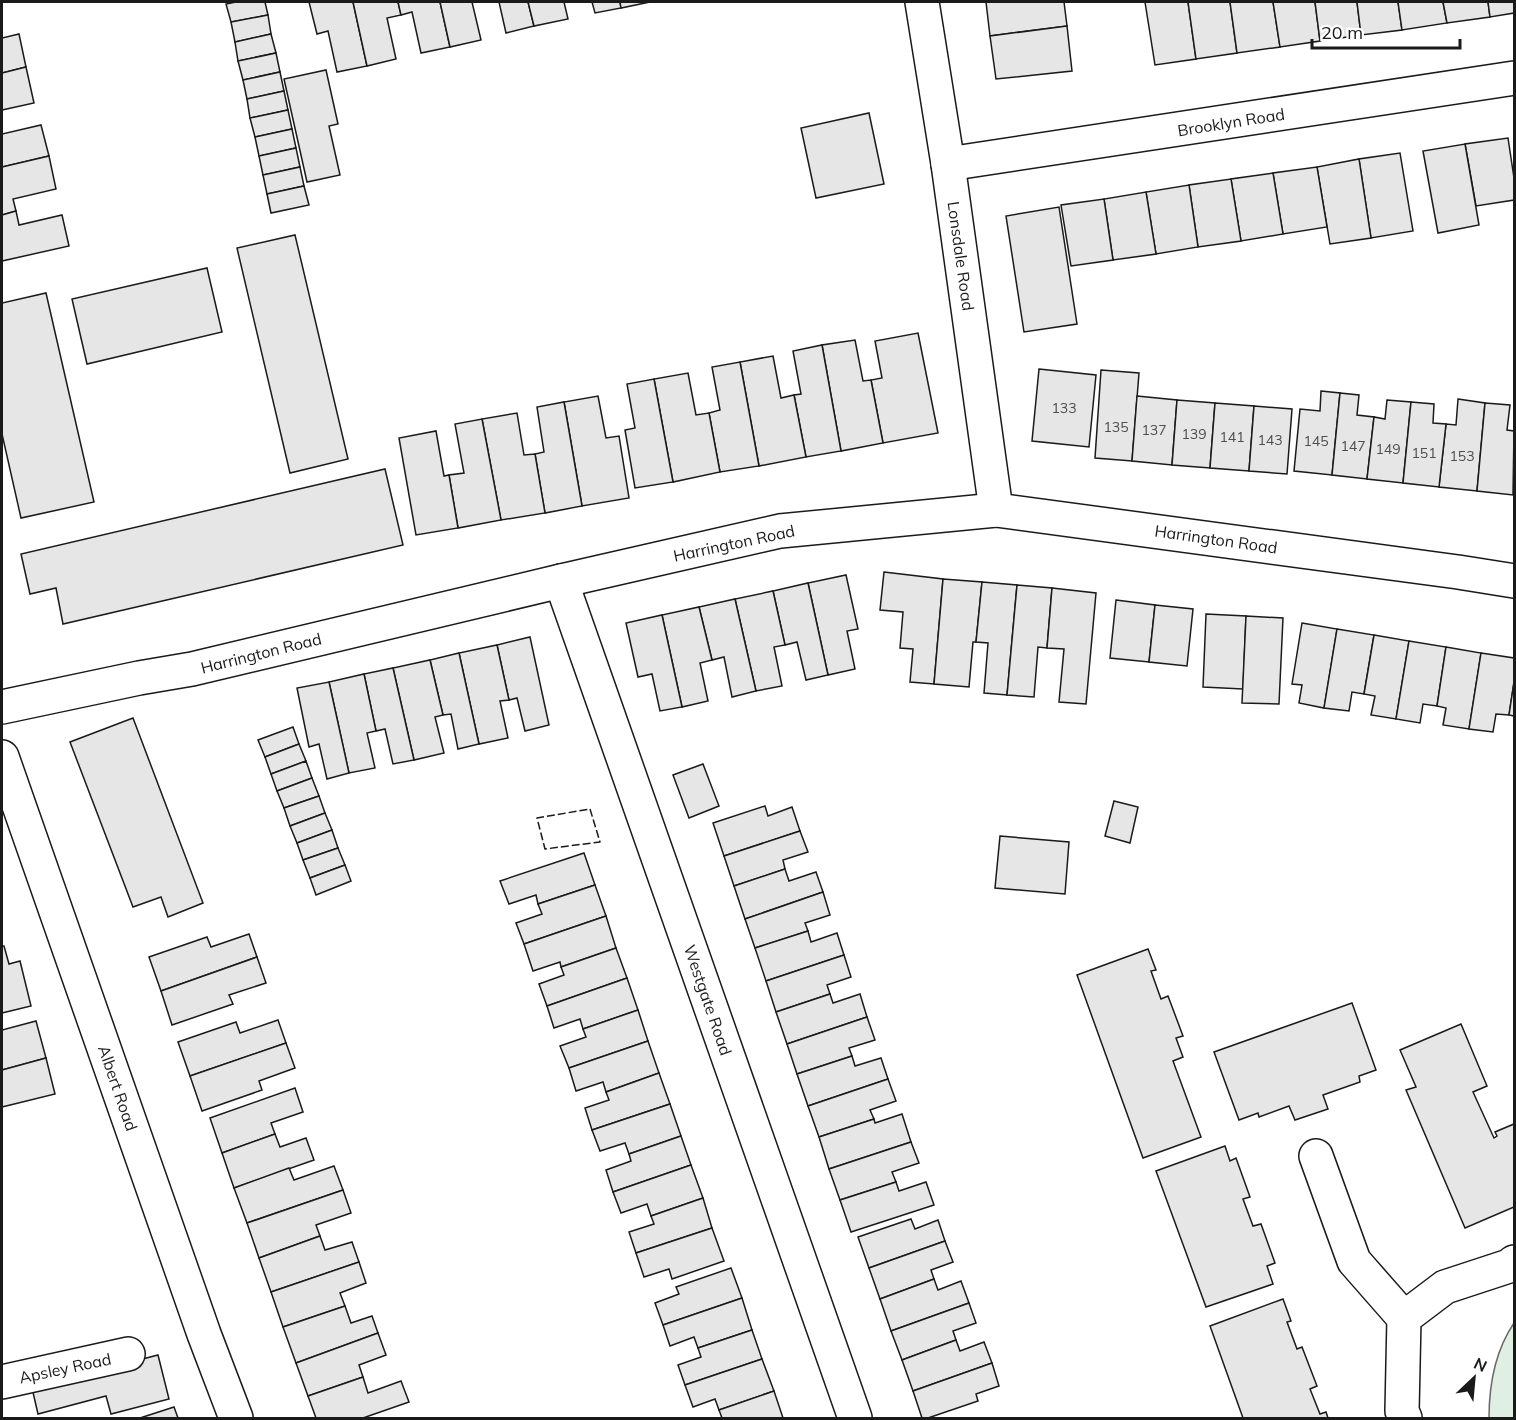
<svg xmlns="http://www.w3.org/2000/svg" width="1516" height="1420" viewBox="0 0 1516 1420" font-family="Mulish,sans-serif">
<style>
.green{fill:#e0efe3;stroke:#6a6a6a;stroke-width:1.5}
.building{fill:#e6e6e6;stroke:#1a1a1a;stroke-width:1.5}
.lines{fill:none;stroke-linecap:round;stroke-linejoin:round}
.street-casing{stroke:#1a1a1a;stroke-width:36}
.street{stroke:#fff;stroke-width:33}
.fence{stroke:#1a1a1a;stroke-width:1.5;stroke-dasharray:8 3;stroke-linecap:butt}
.labels{text-anchor:middle;dominant-baseline:central;stroke-width:4.5;stroke-linejoin:round;paint-order:stroke}
.number-label{font-size:14px;fill:#4d4d4d}
.street-label{font-size:16px;fill:#1a1a1a;stroke:#fff}
</style>
<rect width="100%" height="100%" fill="#fff"/>
<path class="green" d="M1514 1323V1418H1489C1489 1385 1495 1351 1514 1323Z"/>
<g class="building">
<polygon points="236,2 265,2 268,15 231,22 226,4"/>
<polygon points="309,2 353,2 367,66 337,72 328,31 317,34"/>
<polygon points="353,2 398,2 401,15 387,18 396,59 367,66"/>
<polygon points="398,2 440,2 450,47 421,53 412,12 401,15"/>
<polygon points="440,2 472,2 481,40 450,47"/>
<polygon points="499,2 528,2 534,26 506,33"/>
<polygon points="528,2 564,2 568,19 534,26"/>
<polygon points="592,2 620,2 621,8 595,13"/>
<polygon points="620,2 650,2 621,8"/>
<polygon points="986,2 1064,2 1067,26 990,36"/>
<polygon points="1145,2 1188,2 1196,59 1155,65"/>
<polygon points="1188,2 1230,2 1237,53 1196,59"/>
<polygon points="1230,2 1273,2 1280,47 1237,53"/>
<polygon points="1273,2 1315,2 1320,41 1280,47"/>
<polygon points="1315,2 1357,2 1361,35 1320,41"/>
<polygon points="1357,2 1398,2 1402,30 1361,35"/>
<polygon points="1398,2 1443,2 1447,23 1402,30"/>
<polygon points="1443,2 1488,2 1490,17 1447,23"/>
<polygon points="1488,2 1514,2 1514,13 1490,17"/>
<polygon points="268,15 271,34 235,42 231,22"/>
<polygon points="1067,26 1072,71 996,79 990,36"/>
<polygon points="19,34 26,67 2,73 2,38"/>
<polygon points="271,34 276,53 238,61 235,42"/>
<polygon points="276,53 280,72 243,80 238,61"/>
<polygon points="26,67 34,103 2,110 2,73"/>
<polygon points="326,70 338,124 329,126 340,175 307,182 284,79"/>
<polygon points="280,72 284,91 247,99 243,80"/>
<polygon points="284,91 288,110 250,118 247,99"/>
<polygon points="288,110 292,129 255,137 250,118"/>
<polygon points="869,113 884,184 816,198 801,128"/>
<polygon points="41,125 49,156 2,167 2,134"/>
<polygon points="292,129 296,148 259,156 255,137"/>
<polygon points="1508,138 1514,178 1514,200 1476,206 1465,144"/>
<polygon points="1465,144 1479,225 1438,233 1423,151"/>
<polygon points="296,148 300,167 263,175 259,156"/>
<polygon points="1400,153 1413,231 1371,238 1359,159"/>
<polygon points="49,156 56,189 13,199 16,211 2,215 2,167"/>
<polygon points="1359,159 1371,238 1330,244 1317,167"/>
<polygon points="300,167 304,186 267,194 263,175"/>
<polygon points="1317,167 1327,227 1283,234 1273,173"/>
<polygon points="1273,173 1283,234 1241,241 1231,179"/>
<polygon points="1231,179 1241,241 1198,247 1189,185"/>
<polygon points="1189,185 1198,247 1156,254 1146,192"/>
<polygon points="304,186 309,205 271,213 267,194"/>
<polygon points="1146,192 1156,254 1113,260 1104,199"/>
<polygon points="1104,199 1113,260 1071,266 1061,205"/>
<polygon points="1059,207 1077,324 1024,332 1006,216"/>
<polygon points="16,211 19,225 62,215 69,246 2,261 2,215"/>
<polygon points="295,235 348,459 290,473 237,248"/>
<polygon points="207,268 222,332 87,364 72,299"/>
<polygon points="46,293 94,502 21,518 2,434 2,303"/>
<polygon points="918,333 938,433 883,443 871,380 882,378 875,341"/>
<polygon points="855,340 863,381 871,380 883,443 841,451 822,345"/>
<polygon points="822,345 841,451 806,457 794,395 801,394 793,351"/>
<polygon points="773,356 781,398 794,395 806,457 759,466 740,362"/>
<polygon points="740,362 759,466 720,472 709,413 720,410 712,367"/>
<polygon points="1039,369 1096,375 1089,447 1032,441"/>
<polygon points="1101,370 1139,373 1132,461 1095,458"/>
<polygon points="688,373 696,415 709,413 720,472 673,482 654,379"/>
<polygon points="654,379 673,482 635,488 625,430 635,428 627,384"/>
<polygon points="1321,391 1340,393 1332,475 1294,471 1300,409 1320,411"/>
<polygon points="1340,393 1359,395 1357,415 1374,417 1367,479 1332,475"/>
<polygon points="598,396 606,438 619,436 629,498 582,506 564,402"/>
<polygon points="1137,396 1177,400 1172,465 1132,461"/>
<polygon points="1458,399 1485,403 1477,491 1439,487 1446,424 1456,425"/>
<polygon points="1177,400 1215,403 1210,468 1172,465"/>
<polygon points="1387,400 1411,402 1403,483 1367,479 1374,417 1385,419"/>
<polygon points="564,402 582,506 545,513 535,454 544,452 537,407"/>
<polygon points="1411,402 1434,404 1433,423 1446,424 1439,487 1403,483"/>
<polygon points="1215,403 1254,406 1249,471 1210,468"/>
<polygon points="1485,403 1510,405 1507,430 1514,431 1513,495 1477,491"/>
<polygon points="1254,406 1292,409 1287,474 1249,471"/>
<polygon points="517,413 524,455 535,454 545,513 501,520 482,419"/>
<polygon points="482,419 501,520 458,528 449,475 464,473 455,424"/>
<polygon points="436,431 444,476 449,475 458,528 416,535 399,438"/>
<polygon points="385,469 403,545 63,624 56,588 30,594 21,554"/>
<polygon points="884,572 943,579 934,684 910,682 913,649 900,648 903,612 880,610"/>
<polygon points="846,575 858,629 847,631 855,669 828,675 808,583"/>
<polygon points="943,579 982,582 976,642 973,642 969,687 934,684"/>
<polygon points="982,582 1017,585 1007,695 984,693 988,643 976,642"/>
<polygon points="808,583 828,675 806,680 797,642 785,645 773,591"/>
<polygon points="1017,585 1052,588 1047,648 1038,647 1034,697 1007,695"/>
<polygon points="1052,588 1096,593 1086,704 1059,702 1064,649 1047,648"/>
<polygon points="773,591 785,645 774,647 782,686 756,691 735,599"/>
<polygon points="735,599 756,691 732,697 724,657 712,660 699,607"/>
<polygon points="1116,600 1155,605 1149,662 1110,658"/>
<polygon points="1155,605 1193,609 1187,666 1149,662"/>
<polygon points="699,607 712,660 700,663 708,701 682,707 662,615"/>
<polygon points="1206,614 1246,616 1243,689 1203,687"/>
<polygon points="662,615 682,707 660,711 652,674 638,677 626,623"/>
<polygon points="1246,616 1283,618 1279,704 1242,703"/>
<polygon points="1302,623 1337,629 1324,708 1299,703 1302,685 1292,684"/>
<polygon points="1337,629 1374,635 1364,694 1352,692 1349,711 1324,708"/>
<polygon points="1374,635 1409,641 1396,719 1371,715 1375,696 1364,694"/>
<polygon points="530,637 549,725 525,731 517,698 509,700 497,645"/>
<polygon points="1409,641 1446,647 1437,706 1423,704 1420,723 1396,719"/>
<polygon points="497,645 509,700 500,701 508,738 479,744 459,653"/>
<polygon points="1446,647 1481,653 1469,729 1443,725 1446,708 1437,706"/>
<polygon points="459,653 479,744 458,749 451,714 443,715 430,660"/>
<polygon points="1481,653 1514,658 1514,682 1509,715 1496,714 1493,732 1469,729"/>
<polygon points="430,660 443,715 435,717 444,753 414,760 393,668"/>
<polygon points="393,668 414,760 393,764 385,729 376,731 364,674"/>
<polygon points="364,674 376,731 367,733 375,768 349,773 329,682"/>
<polygon points="329,682 349,773 327,779 319,744 309,747 297,688"/>
<polygon points="1514,682 1514,716 1509,715"/>
<polygon points="133,718 203,903 168,917 161,897 133,907 70,742"/>
<polygon points="293,727 299,744 265,757 258,740"/>
<polygon points="299,744 306,761 271,774 265,757"/>
<polygon points="306,761 312,778 277,791 271,774"/>
<polygon points="703,764 719,806 689,818 673,775"/>
<polygon points="312,778 319,796 284,808 277,791"/>
<polygon points="319,796 325,813 290,826 284,808"/>
<polygon points="1114,801 1138,807 1130,843 1105,836"/>
<polygon points="765,806 768,816 792,807 800,831 724,856 713,823"/>
<polygon points="325,813 332,830 297,843 290,826"/>
<polygon points="332,830 338,848 303,860 297,843"/>
<polygon points="800,831 808,852 783,860 785,869 734,886 724,856"/>
<polygon points="1000,836 1069,842 1065,894 995,888"/>
<polygon points="338,848 345,865 310,878 303,860"/>
<polygon points="584,853 595,885 538,904 536,895 509,904 500,881"/>
<polygon points="345,865 351,881 316,895 310,878"/>
<polygon points="785,869 789,881 816,872 823,892 745,919 734,886"/>
<polygon points="595,885 606,916 524,944 516,923 542,914 538,904"/>
<polygon points="823,892 830,915 805,923 808,931 755,948 745,919"/>
<polygon points="606,916 616,948 561,967 560,962 533,971 524,944"/>
<polygon points="808,931 811,942 837,933 844,955 766,981 755,948"/>
<polygon points="249,934 257,957 161,991 149,957 207,937 211,947"/>
<polygon points="2,946 4,946 9,964 20,961 31,1006 2,1013"/>
<polygon points="616,948 627,978 547,1006 539,984 564,975 561,967"/>
<polygon points="1148,949 1156,970 1151,971 1161,999 1168,996 1183,1036 1176,1038 1183,1057 1173,1061 1201,1137 1143,1158 1077,975"/>
<polygon points="844,955 851,977 827,985 830,994 776,1012 766,981"/>
<polygon points="257,957 266,983 229,995 233,1004 172,1025 161,991"/>
<polygon points="627,978 638,1010 583,1029 580,1019 554,1028 547,1006"/>
<polygon points="830,994 833,1003 860,994 867,1017 787,1044 776,1012"/>
<polygon points="1352,1003 1376,1070 1359,1076 1360,1082 1323,1095 1328,1109 1295,1120 1289,1106 1259,1117 1258,1113 1239,1120 1214,1052"/>
<polygon points="638,1010 648,1041 569,1068 560,1046 586,1037 583,1029"/>
<polygon points="867,1017 875,1040 849,1048 852,1056 797,1074 787,1044"/>
<polygon points="278,1020 286,1043 190,1076 178,1042 236,1022 240,1033"/>
<polygon points="36,1021 46,1058 2,1070 2,1030"/>
<polygon points="1461,1024 1487,1086 1473,1092 1494,1138 1497,1136 1495,1132 1514,1124 1514,1207 1465,1228 1406,1090 1416,1087 1400,1050"/>
<polygon points="648,1041 659,1073 606,1092 603,1082 576,1091 569,1068"/>
<polygon points="286,1043 295,1068 259,1081 262,1090 202,1111 190,1076"/>
<polygon points="852,1056 855,1066 881,1058 888,1079 808,1106 797,1074"/>
<polygon points="46,1058 55,1094 2,1107 2,1070"/>
<polygon points="659,1073 670,1104 592,1130 585,1108 609,1100 606,1092"/>
<polygon points="888,1079 896,1101 870,1110 874,1119 819,1137 808,1106"/>
<polygon points="295,1088 303,1112 271,1123 275,1134 222,1153 210,1118"/>
<polygon points="670,1104 681,1136 629,1154 625,1143 600,1151 592,1130"/>
<polygon points="902,1114 911,1142 829,1169 819,1137 874,1119 875,1123"/>
<polygon points="275,1134 280,1147 306,1138 314,1160 234,1188 222,1153"/>
<polygon points="681,1136 691,1165 613,1192 606,1170 631,1161 629,1154"/>
<polygon points="911,1142 919,1163 892,1172 896,1182 840,1200 829,1169"/>
<polygon points="1225,1146 1230,1161 1236,1158 1250,1197 1243,1199 1253,1226 1261,1224 1275,1263 1267,1266 1273,1284 1206,1307 1156,1171"/>
<polygon points="691,1165 703,1198 651,1216 647,1204 621,1213 613,1192"/>
<polygon points="334,1166 343,1190 247,1223 234,1188 289,1168 294,1180"/>
<polygon points="896,1182 899,1191 926,1182 934,1205 851,1232 840,1200"/>
<polygon points="343,1190 351,1213 316,1225 320,1236 259,1258 247,1223"/>
<polygon points="703,1198 712,1228 636,1253 629,1232 654,1224 651,1216"/>
<polygon points="911,1219 915,1229 938,1220 945,1241 869,1268 858,1237"/>
<polygon points="712,1228 724,1261 672,1279 669,1269 644,1277 636,1253"/>
<polygon points="320,1236 325,1250 352,1242 359,1262 271,1292 259,1258"/>
<polygon points="945,1241 953,1262 931,1270 934,1279 880,1299 869,1268"/>
<polygon points="359,1262 366,1283 340,1293 345,1306 283,1327 271,1292"/>
<polygon points="731,1268 742,1298 663,1325 655,1303 679,1294 676,1287"/>
<polygon points="934,1279 938,1290 961,1281 969,1303 891,1331 880,1299"/>
<polygon points="742,1298 752,1330 698,1348 694,1337 670,1346 663,1325"/>
<polygon points="1283,1299 1291,1321 1287,1322 1297,1349 1302,1347 1317,1386 1310,1389 1320,1414 1326,1412 1328,1418 1243,1418 1210,1326"/>
<polygon points="969,1303 976,1323 953,1331 956,1340 902,1360 891,1331"/>
<polygon points="345,1306 351,1323 372,1316 378,1333 296,1363 283,1327"/>
<polygon points="752,1330 762,1359 685,1385 678,1365 701,1357 698,1348"/>
<polygon points="378,1333 386,1355 359,1365 363,1377 308,1396 296,1363"/>
<polygon points="956,1340 960,1351 984,1342 992,1363 913,1391 902,1360"/>
<polygon points="158,1355 169,1399 111,1414 106,1396 38,1414 32,1388"/>
<polygon points="762,1359 774,1391 719,1410 715,1399 693,1407 685,1385"/>
<polygon points="992,1363 999,1386 976,1394 978,1401 928,1418 922,1418 913,1391"/>
<polygon points="363,1377 368,1393 401,1381 409,1402 363,1418 316,1418 308,1396"/>
<polygon points="774,1391 783,1418 722,1418 719,1410"/>
<polygon points="174,1407 178,1418 140,1418"/>
</g>
<g class="lines">
<defs>
<g id="street">
<polyline points="922,2 948,164 996,510"/>
<polyline points="948,164 1514,78"/>
<polyline points="561,581 855,1418"/>
<polyline points="2,707 139,678 192,669 561,581 780,531 996,510 1458,572 1514,581"/>
<polyline points="2,757 204,1334 236,1418"/>
<polyline points="1316,1156 1354,1261 1404,1318"/>
<polyline points="2,1382 128,1354"/>
<polyline points="1405,1418 1402,1411 1404,1318 1445,1287 1509,1266 1514,1262"/>
</g>
</defs>
<use href="#street" class="street-casing"/>
<use href="#street" class="street"/>
<polygon class="fence" points="590,809 600,842 545,849 537,818"/>
</g>
<g class="labels">
<g class="number-label">
<text x="1064" y="408">133</text>
<text x="1116" y="427">135</text>
<text x="1154" y="430">137</text>
<text x="1194" y="434">139</text>
<text x="1232" y="437">141</text>
<text x="1270" y="440">143</text>
<text x="1316" y="441">145</text>
<text x="1353" y="446">147</text>
<text x="1388" y="449">149</text>
<text x="1424" y="453">151</text>
<text x="1462" y="456">153</text>
</g>
<g class="street-label">
<text transform="translate(1231 122) rotate(-9)">Brooklyn Road</text>
<text transform="translate(961 256) rotate(82)">Lonsdale Road</text>
<text transform="translate(1216 539) rotate(8)">Harrington Road</text>
<text transform="translate(734 543) rotate(-12)">Harrington Road</text>
<text transform="translate(261 653) rotate(-14)">Harrington Road</text>
<text transform="translate(708 1000) rotate(71)">Westgate Road</text>
<text transform="translate(118 1088) rotate(71)">Albert Road</text>
<text transform="translate(65 1368) rotate(-12)">Apsley Road</text>
</g>
</g>
<rect width="1516" height="1420" fill="none" stroke="#1a1a1a" stroke-width="6"/>
<g transform="translate(1474 1378) rotate(26)" stroke="#ffffff" stroke-width="4.5" paint-order="stroke">
<path d="M0-4.5L10 22L0 15L-10 22Z" fill="#1a1a1a"/>
<text y="-9" font-size="16" font-weight="bold" text-anchor="middle" fill="#1a1a1a">N</text>
</g>
<path d="M1312 39v9h148v-9" fill="none" stroke="#1a1a1a" stroke-width="3"/>
<text x="1321" y="39" font-size="18" fill="#1a1a1a" stroke="#ffffff" stroke-width="4.5" paint-order="stroke">20 m</text>
</svg>
